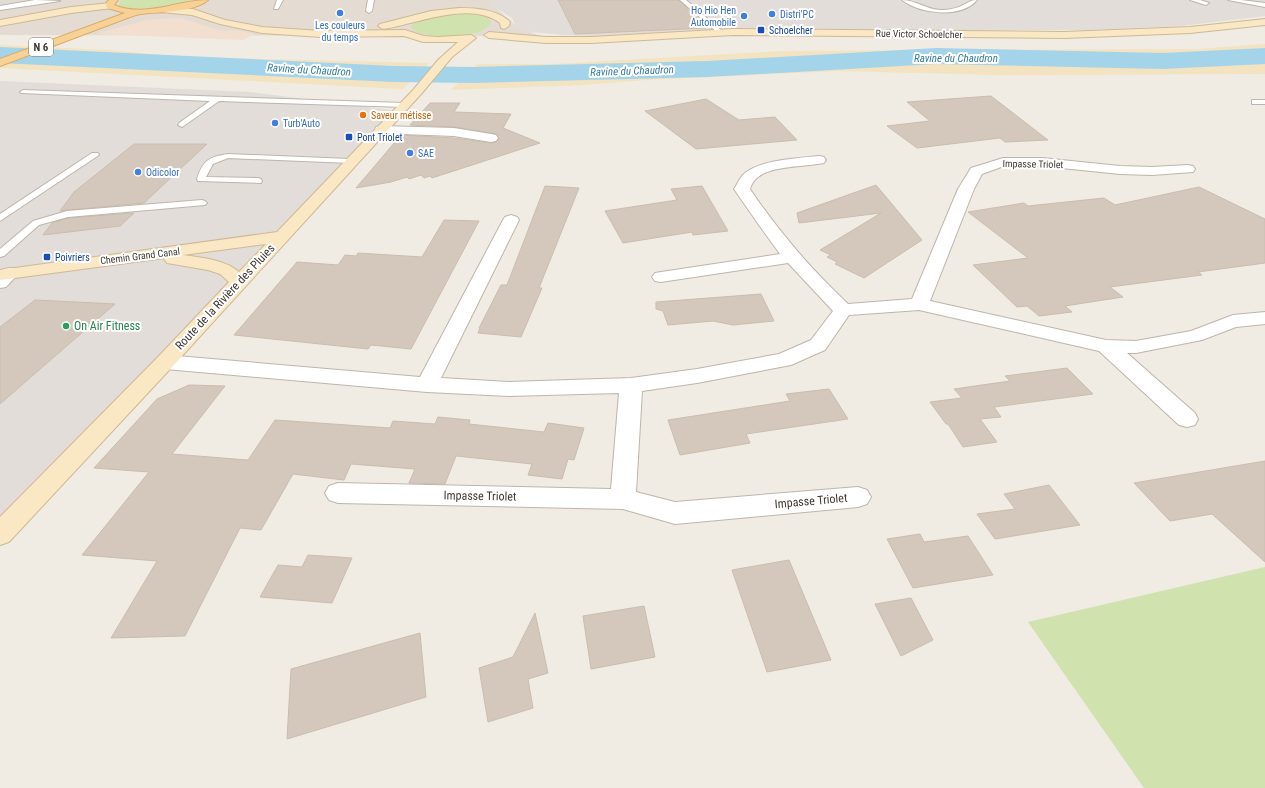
<svg xmlns="http://www.w3.org/2000/svg" width="1265" height="788" viewBox="0 0 1265 788" font-family="'Roboto Condensed',sans-serif">
<style>
.residential{fill:#e4dcd2}
.commercial{fill:#f2dfcf}
.industrial{fill:#e2ddd9}
.green{fill:#d0e2ae}
.sand{fill:#f3e3c0}
.lines{fill:none;stroke-linecap:round;stroke-linejoin:round}
.river{fill:#a3d4ea;fill-rule:evenodd}
.building{fill:#d4c8bd;stroke:#cbbdae}
.lane-casing{stroke:#beb5aa;stroke-width:2}
.street-casing{stroke:#beb5aa;stroke-width:2}
.secondary-casing{stroke:#ceb996;stroke-width:2}
.primary-casing{stroke:#daac67;stroke-width:2}
.lane{fill:#fff;fill-rule:evenodd}
.street{fill:#fff;fill-rule:evenodd}
.secondary{fill:#fae7c3;fill-rule:evenodd}
.primary{fill:#f7d196;fill-rule:evenodd}
.shop-dot{fill:#3f7fe0;stroke:#fff;stroke-width:1.5}
.transit-dot{fill:#1a4fb4;stroke:#fff;stroke-width:1.5}
.food-dot{fill:#e8710a;stroke:#fff;stroke-width:1.5}
.leisure-dot{fill:#2e9e5b;stroke:#fff;stroke-width:1.5}
.labels{text-anchor:middle;dominant-baseline:central;stroke-width:4;stroke-linejoin:round;paint-order:stroke}
.far-shop-label{font-size:10px;fill:#366cbe;stroke:#fff;text-anchor:start}
.far-transit-label{font-size:10px;fill:#164399;stroke:#fff;text-anchor:start}
.far-street-label{font-size:10px;fill:#423b34;stroke:#fff}
.far-food-label{font-size:10px;fill:#c56008;stroke:#fff;text-anchor:start}
.shield{fill:#fff;stroke:#7b7671;stroke-width:1}
.shield-label{font-size:11px;font-weight:bold;fill:#423b34}
.far-water-label{font-size:11px;font-style:italic;fill:#347c9e;stroke:#fff}
.street-label{font-size:12px;fill:#423b34;stroke:#fff}
.leisure-label{font-size:12px;fill:#27864d;stroke:#fff;text-anchor:start}
</style>
<rect width="100%" height="100%" fill="#f0ebe3"/>
<polygon class="residential" points="0,0 497,0 492,4 517,27 541,36 0,35"/>
<polygon class="commercial" points="180,18 221,31 236,30 255,34 243,40 96,34 146,20"/>
<g class="industrial">
<polygon points="495,0 1265,0 1265,16 1181,26 1090,30 926,30 757,28 592,36 562,35 523,31 516,27 512,18 490,4"/>
<polygon points="0,81 250,92 399,111 0,534"/>
</g>
<g class="green">
<path d="M122 0H195C178 8 138 14 120 6L119 4Z"/>
<path d="M449 14H470L486 17 490 20 491 23C482 40 426 40 412 29L411 26C420 16 437 16 449 14Z"/>
<polygon points="1265,567 1265,788 1144,788 1028,622"/>
</g>
<g class="sand">
<polygon points="1265,44 1265,74 1000,75 837,71 646,80 585,85 451,90 477,64 553,64 782,51 1197,49"/>
<polygon points="0,45 107,50 186,57 429,63 403,89 0,68"/>
</g>
<g class="lines">
<polygon class="river" points="0,47 394,66 474,67 707,61 936,48 1163,53 1265,48 1265,64 1163,69 936,64 707,77 474,83 394,82 0,63"/>
</g>
<g class="building">
<polygon points="558,0 679,0 706,28 575,34"/>
<polygon points="991,96 1048,140 1005,142 1000,138 917,148 887,126 930,121 907,102"/>
<polygon points="706,99 739,120 775,117 797,140 696,149 645,111"/>
<polygon points="430,103 460,103 454,112 511,114 503,128 540,143 432,178 430,176 424,178 421,175 409,179 407,177 391,182 356,188 401,135 454,138 491,143 496,142 499,139 496,134 454,127 410,125"/>
<polygon points="134,144 207,144 144,203 67,210 60,211 74,192"/>
<polygon points="876,185 922,240 864,278 835,264 837,262 827,257 831,255 820,250 881,213 799,223 797,213"/>
<polygon points="545,186 579,188 539,288 542,288 521,337 478,333 480,328 479,328 501,285 507,285"/>
<polygon points="702,186 728,231 693,235 692,232 623,243 605,211 677,200 671,189"/>
<polygon points="1199,187 1265,219 1265,263 1198,272 1202,275 1110,287 1123,297 1065,306 1072,312 1039,316 1027,306 1017,307 973,265 1028,258 968,212 1024,203 1028,206 1104,198 1115,205"/>
<polygon points="134,213 120,226 43,235 52,223 68,218"/>
<polygon points="444,220 479,221 411,349 371,345 368,349 234,335 297,262 338,265 345,255 356,256 358,253 422,257"/>
<polygon points="761,294 774,321 733,325 713,321 668,325 663,311 656,309 656,302"/>
<polygon points="35,300 115,304 0,404 0,327"/>
<polygon points="1067,368 1093,394 994,407 1001,417 980,419 997,442 963,447 948,424 946,424 930,402 962,398 954,389 1010,381 1005,376"/>
<polygon points="189,385 225,386 172,454 248,460 275,420 390,428 393,421 435,424 438,417 470,420 469,424 544,432 548,423 584,428 574,460 568,459 562,479 528,475 532,464 456,456 445,484 409,483 415,469 351,464 344,480 293,474 261,530 240,528 185,636 111,638 157,561 82,555 149,472 94,468 157,399"/>
<polygon points="829,389 848,419 746,434 750,443 680,455 668,420 790,401 786,394"/>
<polygon points="1265,461 1265,562 1212,514 1170,521 1134,483"/>
<polygon points="1049,485 1080,525 995,539 977,514 1015,509 1004,494"/>
<polygon points="920,534 924,542 968,536 993,575 913,588 887,539"/>
<polygon points="308,555 352,558 332,603 260,597 278,565 302,567"/>
<polygon points="789,560 831,660 767,672 732,570"/>
<polygon points="911,598 933,640 901,656 875,604"/>
<polygon points="644,606 655,657 591,669 583,616"/>
<polygon points="535,613 548,673 528,679 533,708 488,722 479,668 513,657"/>
<polygon points="420,633 426,697 287,739 291,669"/>
</g>
<g class="lines">
<defs>
<g id="lane">
<polygon points="35,0 60,1 0,10 0,6"/>
<polygon points="277,0 283,0 278,9 274,9"/>
<polygon points="368,0 374,0 372,11 369,13 366,11"/>
<polygon points="680,0 686,0 723,32 723,34 719,34"/>
<path d="M902 0C916 0 927 10 941 10 949 10 958 8 965 4 970 2 971 0 977 0 961 19 920 14 902 0Z"/>
<polygon points="1190,0 1200,0 1209,3 1206,5"/>
<polygon points="1228,0 1241,0 1265,3 1265,7"/>
<polygon points="23,90 404,103 408,105 404,107 219,101 182,127 178,125 179,123 210,101 21,93 20,92"/>
<rect x="1252" y="100" width="13" height="4"/>
<polygon points="92,153 98,153 99,155 0,221 0,214"/>
<path d="M228 154 350 159 354 161 350 163 228 158 213 164 206 177 258 178 261 179 262 181 261 183 198 181 197 179C203 160 209 157 228 154Z"/>
<polygon points="202,200 205,201 207,203 205,205 68,217 39,225 4,256 0,257 0,249 33,221 67,211"/>
</g>
<g id="street">
<polygon points="381,126 454,128 491,134 496,135 498,138 496,141 491,142 454,136 376,133 375,130 376,127"/>
<path d="M819 156 824 157 826 160 824 163C806 167 766 165 754 181 752 183 751 186 750 189 778 231 811 269 848 304L912 299 958 189 971 168 1003 158H1042L1120 166 1152 167 1188 165 1193 166 1195 169 1193 172 1152 175 1120 174 1042 166H1004L982 174 974 189 930 301 1106 340 1136 341 1191 331 1233 315 1265 312V324L1236 327 1202 340 1136 353H1127L1195 413 1198 419 1195 425 1187 427 1179 425 1099 351 919 310 849 315 825 350 791 365 697 383 642 391 636 492 675 502 858 487 867 490 871 497 867 504 858 507 675 524 623 509 338 503 329 500 325 493 329 486 338 483 611 489 619 393 509 396 427 392 165 369 158 367 155 362 158 357 165 355 420 377 503 220 505 217 511 215 517 217 519 220 441 378 509 382 631 378 697 369 779 354 811 340 833 311 788 263 661 282 655 281 652 277 655 273 661 272 780 254 759 225 734 189C737 185 739 179 743 175 757 160 799 158 819 156Z"/>
<polygon points="10,268 16,269 19,273 6,287 0,288 0,273 4,269"/>
</g>
<g id="secondary">
<polygon points="110,3 114,6 113,8 71,13 0,26 0,20 71,7"/>
<path d="M164 7 193 9 225 20 262 27 321 31 405 30 424 36 438 37 471 35 476 38 452 57 422 93 172 367 9 542 0 545V517L158 357 229 282 220 274 208 270 167 263 164 259 165 258 0 280V270L277 232 414 89 438 60 458 42H423L404 36 321 37 262 33 220 24 192 15 161 12 160 10ZM266 244 239 272C224 259 202 258 183 255Z"/>
<path d="M459 8C476 8 494 9 508 20L510 22 509 26 504 29 501 28 500 23C470 0 417 24 383 29L378 26 380 24 431 11Z"/>
<polygon points="1265,19 1265,25 1190,33 1064,38 733,35 591,43 546,43 489,38 484,35 489,32 546,37 591,37 733,29 1064,32 1190,27"/>
</g>
<path id="primary" d="M109 0H118L114 5C145 18 178 0 208 0 196 12 157 12 141 14 134 15 128 18 122 20L0 66V59L125 13 107 8 106 3Z"/>
</defs>
<use href="#lane" class="lane-casing"/>
<use href="#street" class="street-casing"/>
<use href="#secondary" class="secondary-casing"/>
<use href="#primary" class="primary-casing"/>
<use href="#lane" class="lane"/>
<use href="#street" class="street"/>
<use href="#secondary" class="secondary"/>
<use href="#primary" class="primary"/>
</g>
<g class="shop-dot">
<circle cx="340" cy="13" r="4"/>
<circle cx="772" cy="14" r="4"/>
<circle cx="744" cy="16" r="4"/>
<circle cx="275" cy="123" r="4"/>
<circle cx="410" cy="153" r="4"/>
<circle cx="138" cy="172" r="4"/>
</g>
<g class="transit-dot">
<rect x="757" y="26" width="8" height="8" rx="2"/>
<rect x="345" y="133" width="8" height="8" rx="2"/>
<rect x="43" y="253" width="8" height="8" rx="2"/>
</g>
<circle class="food-dot" cx="363" cy="115" r="4"/>
<circle class="leisure-dot" cx="66" cy="326" r="4"/>
<g class="labels">
<g class="far-shop-label">
<text x="736" y="10" text-anchor="end">Ho Hio Hen<tspan x="736" dy="12">Automobile</tspan></text>
<text x="780" y="14">Distri'PC</text>
<text x="340" y="25" text-anchor="middle">Les couleurs<tspan x="340" dy="12">du temps</tspan></text>
<text x="283" y="123">Turb'Auto</text>
<text x="418" y="153">SAE</text>
<text x="146" y="172">Odicolor</text>
</g>
<g class="far-transit-label">
<text x="769" y="30">Schoelcher</text>
<text x="357" y="137">Pont Triolet</text>
<text x="55" y="257">Poivriers</text>
</g>
<g class="far-street-label">
<text transform="translate(919 34) rotate(1)">Rue Victor Schoelcher</text>
<text transform="translate(1033 164) rotate(1)">Impasse Triolet</text>
<text transform="translate(140 256) rotate(-7)">Chemin Grand Canal</text>
</g>
<g class="far-food-label">
<text x="371" y="115">Saveur métisse</text>
</g>
<rect class="shield" x="29" y="38" width="24" height="18" rx="3"/>
<g class="shield-label">
<text x="41" y="47">N 6</text>
</g>
<g class="far-water-label">
<text x="956" y="58">Ravine du Chaudron</text>
<text transform="translate(309 70) rotate(3)">Ravine du Chaudron</text>
<text transform="translate(632 71) rotate(-2)">Ravine du Chaudron</text>
</g>
<g class="street-label">
<text transform="translate(225 297) rotate(-47)">Route de la Rivière des Pluies</text>
<text transform="translate(480 496) rotate(1)">Impasse Triolet</text>
<text transform="translate(811 501) rotate(-5)">Impasse Triolet</text>
</g>
<g class="leisure-label">
<text x="74" y="326">On Air Fitness</text>
</g>
</g>
</svg>
